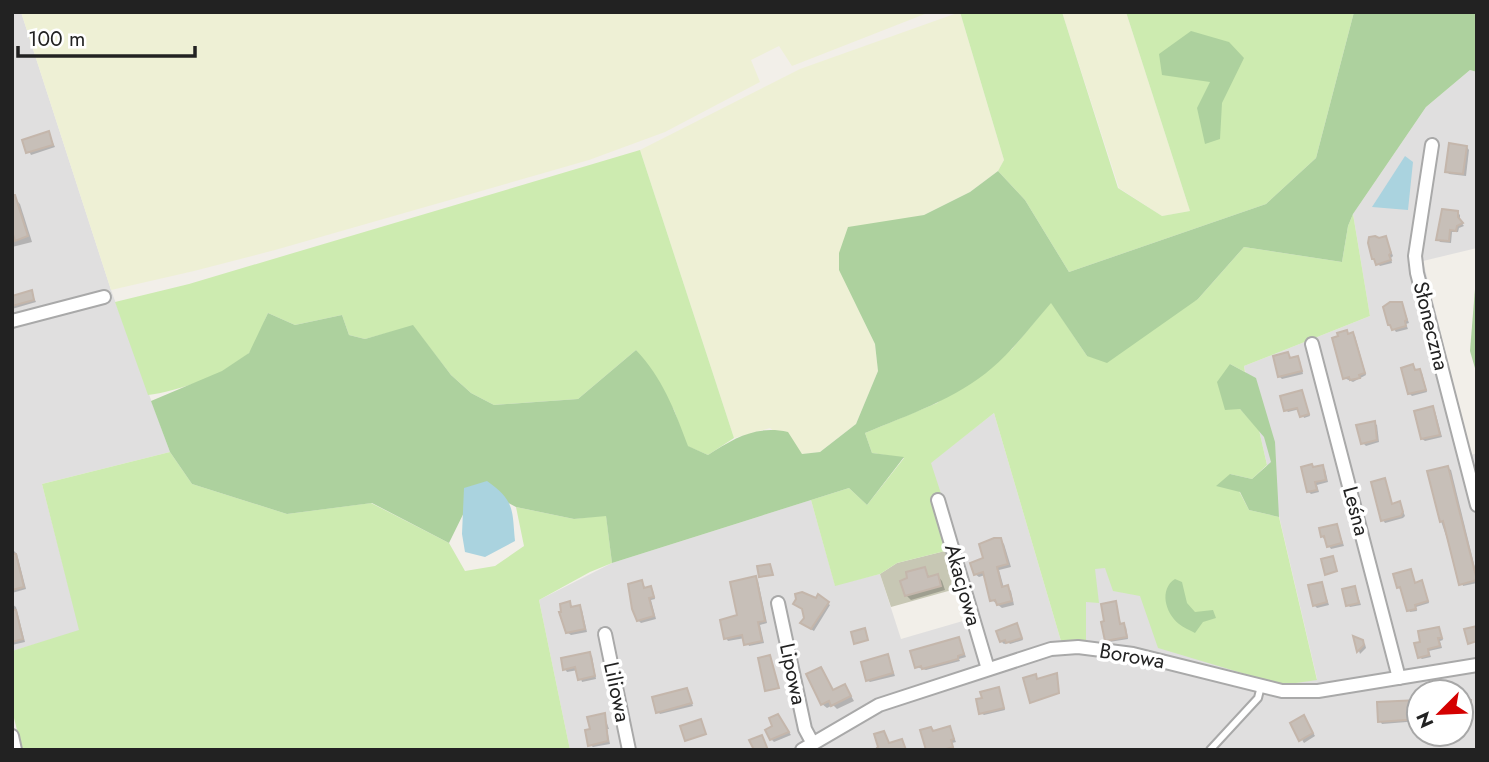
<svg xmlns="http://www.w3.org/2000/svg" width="1489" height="762" viewBox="0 0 1489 762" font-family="Jost,sans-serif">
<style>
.residential{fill:#e0dfdf;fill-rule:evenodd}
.construction{fill:#c7c7b4}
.farmland{fill:#eef0d5}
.grass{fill:#cdebb0}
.forest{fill:#add19e}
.water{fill:#aad3df}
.shadow{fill:#0003}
.building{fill:#c7bfb8;stroke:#c4b6ab;stroke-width:2}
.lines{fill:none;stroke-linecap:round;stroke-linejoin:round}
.service-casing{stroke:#a9a9a9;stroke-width:10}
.minor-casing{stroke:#a9a9a9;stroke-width:16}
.service{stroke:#fff;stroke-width:6}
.minor{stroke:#fff;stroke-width:12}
.labels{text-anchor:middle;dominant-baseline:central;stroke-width:7;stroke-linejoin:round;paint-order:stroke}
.street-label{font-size:21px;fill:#222;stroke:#fff}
</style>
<rect width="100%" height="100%" fill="#f2efe9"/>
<g class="residential">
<polygon points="12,12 21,12 111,290 170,452 42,484 80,631 12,651"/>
<path d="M1470 70 1477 72V248L1423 261 1471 455 1477 453V750H570L539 600 612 563 811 500 835 585 880 574 901 639 980 616 930 463 994 413 1061 641 1086 601 1095 568H1105L1245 676 1282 685 1317 679 1244 366 1370 316 1353 214 1426 107ZM1419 692H1461V734H1419Z"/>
</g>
<polygon class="construction" points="949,550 959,588 891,607 880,574 897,563"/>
<g class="farmland">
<polygon points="21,12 930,12 792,66 779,46 751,60 760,82 665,132 589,160 275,250 194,271 111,290"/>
<polygon points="960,12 1004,160 998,171 970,192 924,215 905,219 839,269 875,344 878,371 856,424 820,452 802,454 770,428 734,438 640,150 800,69"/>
<polygon points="1062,12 1126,12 1190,211 1162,216 1119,188"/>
</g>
<g class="grass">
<polygon points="960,12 1062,12 1118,188 1162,216 1190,211 1126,12 1354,12 1316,158 1266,204 1069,272 1025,200 998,171 1004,160"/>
<path d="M640 150 734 438 708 455 687 446 674 410 636 350 578 399 494 405 471 393 451 375 413 326 365 339 349 335 342 315 295 325 268 313C262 325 258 343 249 353 232 373 175 392 148 395L115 302 189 284Z"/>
<polygon points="1353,214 1370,316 1244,366 1245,372 1230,364 1240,409 1259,430 1267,465 1252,479 1230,474 1249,510 1279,517 1317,680 1282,685 1158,648 1140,596 1113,591 1105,568 1095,569 1099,603 1086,602 1086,643 1061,641 994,413 931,463 960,552 949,550 897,563 880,574 835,586 811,500 849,488 867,505 904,458 872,453 865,433 937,403 1012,349 1051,302 1087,356 1198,299 1244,247 1342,262 1348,226"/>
<polygon points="170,452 192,484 287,514 371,503 449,543 465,571 495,566 524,546 516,507 574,519 606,515 612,563 590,572 539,600 570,750 22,750 12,710 12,651 79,630 42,484"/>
</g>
<g class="forest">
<path d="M1354 12H1477V72L1470 70 1426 107 1353 214 1348 226 1342 262 1244 247 1198 299 1107 363 1087 356 1051 303C1032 325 1014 349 992 368 956 399 908 415 865 433L872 453 904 457 867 505 849 488 612 563 606 516 574 519 516 507 477 486 449 543 372 503 287 514 192 484 170 452 151 401 222 371 249 353 268 313 295 325 342 315 349 335 365 339 413 325 451 375 471 393 494 405 578 399 636 350C662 377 675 411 688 446L708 455C734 438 756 425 788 432L802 454 820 452 856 424 878 371 875 344 839 270V253L848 227 924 215 970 192 998 171 1025 200 1069 272 1266 204 1316 158Z"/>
<polygon points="1191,31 1229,42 1244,58 1222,103 1220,139 1205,144 1197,108 1210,82 1162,75 1159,54"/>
<polygon points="1477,264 1477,375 1470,351"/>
<polygon points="1230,364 1256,378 1275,442 1279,517 1249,510 1240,492 1216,486 1230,474 1252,479 1271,462 1264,437 1240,409 1225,410 1217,382"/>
<path d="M1175 579 1182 582 1187 603 1195 612 1213 610 1216 618 1203 622 1195 633C1190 630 1184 628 1179 624 1165 613 1159 589 1175 579Z"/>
</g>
<g class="water">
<polygon points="1405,156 1413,162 1408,210 1372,207"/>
<path d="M487 481C515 501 512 509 515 541L485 557 465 552 462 534 464 488Z"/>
</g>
<g class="shadow">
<polygon points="48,133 55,147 31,155 24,141"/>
<polygon points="1467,147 1469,150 1466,176 1449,174 1447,171"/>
<polygon points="14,198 20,204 32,242 12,247 12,199"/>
<polygon points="1458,213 1460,215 1460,221 1464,226 1459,228 1458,232 1452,232 1451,243 1440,242 1438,239"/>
<polygon points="1386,238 1393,256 1391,258 1392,263 1380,266 1378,264"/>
<polygon points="31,292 36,302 12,309 12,298"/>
<polygon points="1402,304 1409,323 1406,324 1408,329 1396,332 1394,329"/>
<polygon points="1346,332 1355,336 1366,375 1353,382 1344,378"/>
<polygon points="1288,354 1291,359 1298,358 1300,361 1303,374 1282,379 1279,376"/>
<polygon points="1413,366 1416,372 1419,371 1422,373 1427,392 1412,396 1409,393"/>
<polygon points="1302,392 1310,416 1304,418 1300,409 1288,412 1286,410"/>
<polygon points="1432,408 1435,411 1442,437 1425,441 1422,439"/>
<polygon points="1374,423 1377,425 1379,442 1366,446 1363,443"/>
<polygon points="1312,466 1315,468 1322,467 1325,469 1328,482 1317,485 1319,492 1311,494 1308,491"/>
<polygon points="1448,468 1451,470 1477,576 1477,583 1463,586 1441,521"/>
<polygon points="1384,480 1393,505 1400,503 1405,516 1403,518 1385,523 1383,520"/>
<polygon points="1337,526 1344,546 1331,549 1322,536"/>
<polygon points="1000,540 1004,544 1011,567 999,570 1004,588 1007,587 1011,591 1014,605 1002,608 992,600 985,575 979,577 975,574"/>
<polygon points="14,551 17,554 26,589 12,593 12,552"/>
<polygon points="924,569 930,578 938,576 942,581 945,590 911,600 906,595"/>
<polygon points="1410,571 1416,584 1421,582 1423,584 1429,603 1416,607 1417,611 1410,612 1399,587"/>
<polygon points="755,578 758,581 767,623 760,625 764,643 749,646 745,638 728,641 726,638 739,616"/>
<polygon points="642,582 646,589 650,588 653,591 655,599 651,600 656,619 641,623 638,620"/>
<polygon points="1322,584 1329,605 1317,608 1314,605"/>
<polygon points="1355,588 1361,605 1350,607 1348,605"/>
<polygon points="569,603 572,608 579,607 582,610 587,632 571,635 568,633"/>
<polygon points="827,603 830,605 814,631 805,626 804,610 795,604"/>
<polygon points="1116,603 1121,625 1126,627 1128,639 1109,642 1107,640"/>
<polygon points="12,604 16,607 25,642 12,645"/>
<polygon points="1017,625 1023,640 1010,644 1008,642 1004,644 1001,641"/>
<polygon points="1438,629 1443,640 1440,641 1442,648 1429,651 1431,657 1422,659 1419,657 1421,643"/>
<polygon points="959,639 966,657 959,659 960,661 926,670 916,667"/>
<polygon points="1355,639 1365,644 1366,648 1360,654"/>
<polygon points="589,654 592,656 596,679 582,682 578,670 567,672 565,669"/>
<polygon points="888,656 895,676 870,682 867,680"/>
<polygon points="821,669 834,691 845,686 854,701 837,709 833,705 827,708 822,704"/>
<polygon points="998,689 1005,710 984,715 981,713 984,699"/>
<polygon points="687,690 693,706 660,714 658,712"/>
<polygon points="1461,694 1462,698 1473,705 1473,713 1466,714 1466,720 1461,720"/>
<polygon points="1419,702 1419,721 1382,724 1380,721"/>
<polygon points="604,715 609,729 607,729 610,744 593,747 590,745 592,730"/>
<polygon points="778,716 791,735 774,742 771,739"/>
<polygon points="1306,720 1315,736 1304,743 1292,723"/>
<polygon points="950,728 956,742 952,743 954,749 928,750 931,729 934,732"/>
</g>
<g class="building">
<polygon points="49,131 53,145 26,153 22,140"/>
<polygon points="1449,143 1467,146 1463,174 1445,172"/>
<polygon points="12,195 15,195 28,236 15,241 12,231"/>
<polygon points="1442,209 1458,211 1458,217 1463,223 1457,226 1456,231 1450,230 1449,241 1436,240"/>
<polygon points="1375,236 1379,238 1386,236 1391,253 1389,255 1391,260 1376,265 1374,259 1372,259 1368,243 1369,237"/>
<polygon points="32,290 34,300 12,306 12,296"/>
<polygon points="1390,302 1402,302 1407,320 1405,321 1406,326 1392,330 1390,325 1388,325 1383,307"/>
<polygon points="1347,330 1348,334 1353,332 1365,373 1359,375 1360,378 1350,380 1349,377 1343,379 1332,338 1338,336 1337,333"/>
<polygon points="1288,352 1290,358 1298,356 1302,371 1278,377 1273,356"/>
<polygon points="1413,364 1415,370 1420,369 1426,390 1408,394 1401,368"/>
<polygon points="1302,390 1309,414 1300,417 1297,408 1284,411 1280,396"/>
<polygon points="1433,406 1440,435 1421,439 1414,411"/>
<polygon points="1375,421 1377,440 1361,444 1356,425"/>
<polygon points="1312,464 1313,467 1323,465 1326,480 1315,482 1317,490 1307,492 1301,467"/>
<polygon points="1448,466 1477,580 1459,585 1443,521 1440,522 1427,471"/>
<polygon points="1385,478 1392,504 1400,501 1403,512 1401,516 1381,521 1371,482"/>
<polygon points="1337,524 1342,543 1327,547 1324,536 1321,537 1319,528"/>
<polygon points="994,538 1001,538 1008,564 997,567 1002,587 1008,585 1012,601 997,605 995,600 990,601 983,572 974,575 970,563 983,558 979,544"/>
<polygon points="12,554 16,554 24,587 12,590"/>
<polygon points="1333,556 1337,571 1325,575 1321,559"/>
<polygon points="770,564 773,575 759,577 757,566"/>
<polygon points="925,567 928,577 938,574 941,586 905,596 900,581 907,578 906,572"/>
<polygon points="1411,569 1415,583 1422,580 1428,601 1415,605 1416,609 1407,611 1400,587 1397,588 1393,574"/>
<polygon points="756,576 765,621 758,622 762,641 744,645 742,635 724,639 720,620 737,615 730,582"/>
<polygon points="642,580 644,588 651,586 654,597 649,598 654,616 637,621 632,609 628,584"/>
<polygon points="1322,582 1327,602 1313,606 1308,585"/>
<polygon points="1355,586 1359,603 1346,606 1342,589"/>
<polygon points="802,592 816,598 818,594 829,602 811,629 800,623 804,618 802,609 793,604 796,599 795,594"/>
<polygon points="570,601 571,607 580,605 585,629 566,633 559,612 561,612 560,604"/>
<polygon points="1116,601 1120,624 1124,623 1127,637 1105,641 1101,622 1104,621 1101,604"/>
<polygon points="12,610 16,610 23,639 12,642"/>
<polygon points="1017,623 1022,638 1006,643 1005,640 1000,642 996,631"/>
<polygon points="1477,626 1477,641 1468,644 1464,629"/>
<polygon points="1439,627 1442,638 1438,638 1440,646 1428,649 1429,655 1418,658 1414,643 1420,642 1418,631"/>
<polygon points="865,628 868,640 854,644 851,632"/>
<polygon points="1353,636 1363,640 1364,645 1357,652"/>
<polygon points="959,637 964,654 958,656 958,659 922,669 921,666 915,668 910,651"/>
<polygon points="590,652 595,676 578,680 575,667 563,670 561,658"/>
<polygon points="888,654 893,673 866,681 861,662"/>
<polygon points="770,655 779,688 765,691 758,658"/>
<polygon points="821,667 833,690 845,684 851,696 831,706 829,701 821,705 806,674"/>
<polygon points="1057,673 1059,693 1030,703 1023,678 1036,674 1037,679"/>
<polygon points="999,687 1004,708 979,714 976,699 982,698 980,692"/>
<polygon points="687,688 692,703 656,713 652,697"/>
<polygon points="1419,700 1419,719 1378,722 1377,702"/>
<polygon points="1461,700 1471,700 1471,711 1461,712"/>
<polygon points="605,713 608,741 588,746 585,730 590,729 587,717"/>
<polygon points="778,714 789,732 770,740 765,730 772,726 769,718"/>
<polygon points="1304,715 1313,733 1299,741 1290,723"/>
<polygon points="701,719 706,734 685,741 680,726"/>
<polygon points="950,726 954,739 951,740 953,747 943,750 926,750 920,730 931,727 933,731"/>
<polygon points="884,731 889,743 902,739 906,750 875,750 878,747 874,734"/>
<polygon points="762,735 768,750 754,750 749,740"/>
</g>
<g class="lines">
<defs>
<polyline id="service" points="1210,750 1258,698 1261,686"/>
<g id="minor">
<polyline points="1432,145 1415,256 1417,273 1477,505"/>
<polyline points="12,321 104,297"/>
<polyline points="1312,344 1399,678"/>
<polyline points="938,500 988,669"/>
<polyline points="778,603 805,729 812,742"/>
<polyline points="605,634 629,750"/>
<polyline points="12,736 15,750"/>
<polyline points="802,750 879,705 1051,649 1078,647 1133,654 1282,691 1318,691 1477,665"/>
</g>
</defs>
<use href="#service" class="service-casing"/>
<use href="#minor" class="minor-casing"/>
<use href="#service" class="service"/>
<use href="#minor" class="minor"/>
</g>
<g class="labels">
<g class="street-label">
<text transform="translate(1431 326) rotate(76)">Słoneczna</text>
<text transform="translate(1356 511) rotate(75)">Leśna</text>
<text transform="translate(963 585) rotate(74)">Akacjowa</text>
<text transform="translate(1132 656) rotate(10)">Borowa</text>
<text transform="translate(793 674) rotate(78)">Lipowa</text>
<text transform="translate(617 692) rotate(78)">Liliowa</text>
</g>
</g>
<rect width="1489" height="762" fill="none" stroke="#222222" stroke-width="28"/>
<g transform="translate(1440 713) rotate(246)"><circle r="33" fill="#ffffff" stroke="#a7a7a7" stroke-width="2"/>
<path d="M0-5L12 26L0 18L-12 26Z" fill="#d40000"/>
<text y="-10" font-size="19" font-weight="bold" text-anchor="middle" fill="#222222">N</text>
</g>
<path d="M18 46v10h177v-10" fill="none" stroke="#222222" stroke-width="3.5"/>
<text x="28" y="46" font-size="21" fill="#222222" stroke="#ffffff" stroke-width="5" paint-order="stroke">100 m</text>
</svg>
